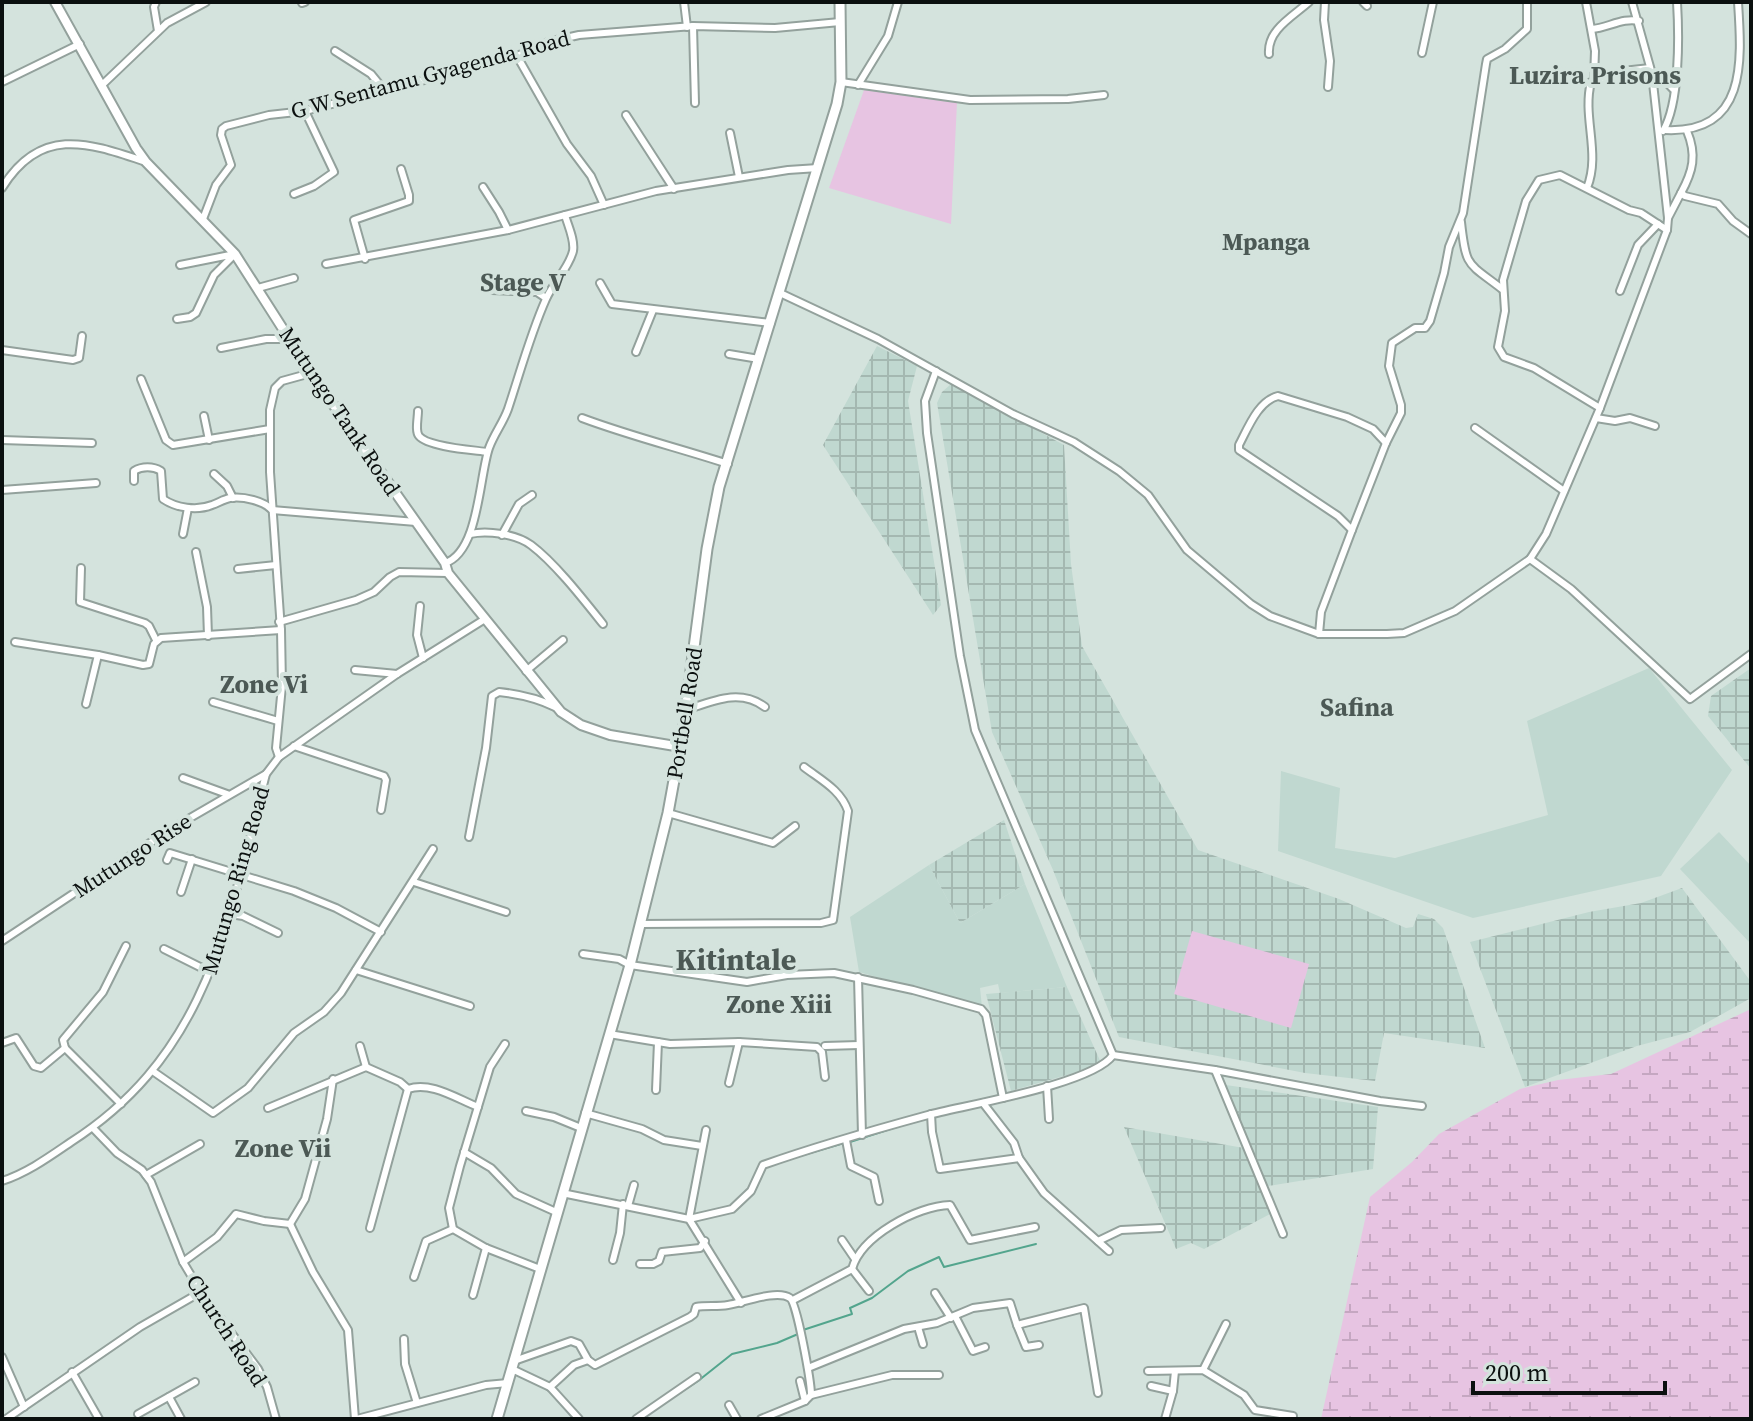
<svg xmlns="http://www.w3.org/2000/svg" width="1753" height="1421" viewBox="0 0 1753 1421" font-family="'Source Serif 4',serif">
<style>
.built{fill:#c0d8d0}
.industrial{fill:url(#industrial-grid)}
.green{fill:#e7c4e2}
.wetland{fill:url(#wetland-marsh)}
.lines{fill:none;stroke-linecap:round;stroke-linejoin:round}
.stream{stroke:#53a58d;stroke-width:2}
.minor-casing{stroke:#93a19c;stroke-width:10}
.tertiary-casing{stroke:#93a19c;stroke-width:12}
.secondary-casing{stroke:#93a19c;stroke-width:13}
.minor{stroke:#fff;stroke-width:6}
.tertiary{stroke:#fff;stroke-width:8}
.secondary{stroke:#fff;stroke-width:9}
.labels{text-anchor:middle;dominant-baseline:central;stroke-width:8;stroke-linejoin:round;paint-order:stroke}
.street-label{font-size:22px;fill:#0b100f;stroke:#d4e3dd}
.neighbourhood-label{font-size:24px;font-weight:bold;fill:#4c5955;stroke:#d4e3dd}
.quarter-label{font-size:26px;font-weight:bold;fill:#4c5955;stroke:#d4e3dd}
.district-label{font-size:30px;font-weight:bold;fill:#4c5955;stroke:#d4e3dd}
</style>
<defs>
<pattern id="industrial-grid" width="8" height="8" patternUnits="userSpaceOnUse" patternTransform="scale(2)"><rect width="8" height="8" fill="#c0d8d0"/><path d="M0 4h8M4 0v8" fill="none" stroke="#a4b8b1"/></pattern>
<pattern id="wetland-marsh" width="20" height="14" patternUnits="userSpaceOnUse" patternTransform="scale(2)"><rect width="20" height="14" fill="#e7c4e2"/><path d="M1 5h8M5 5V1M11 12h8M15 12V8" fill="none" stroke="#c5a7c1"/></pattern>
</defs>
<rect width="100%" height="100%" fill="#d4e3dd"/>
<g class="built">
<polygon points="1649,668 1732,770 1661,876 1473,918 1278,851 1281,771 1340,788 1335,848 1395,858 1548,815 1527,721"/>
<polygon points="1719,832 1751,866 1751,944 1680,869"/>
<polygon points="929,865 960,923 1025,884 1067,987 1000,993 998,984 980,988 982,1007 859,972 850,917"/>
</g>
<g class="industrial">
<polygon points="877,346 917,366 908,401 941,605 933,615 823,445"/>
<polygon points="951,384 1064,445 1071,564 1082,646 1198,850 1339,899 1406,928 1413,927 1418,914 1434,919 1443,928 1485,1048 1384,1033 1375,1081 1305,1073 1119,1037 1053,870 992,732 937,403 942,392"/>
<polygon points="1751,668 1751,769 1708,716 1711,696"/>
<polygon points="1004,820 1025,884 960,923 929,865"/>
<polygon points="1682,888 1751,982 1751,998 1690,1032 1637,1046 1525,1087 1470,942 1589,912 1641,903"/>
<polygon points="1067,987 1102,1065 1011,1091 986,994"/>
<polygon points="1226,1085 1378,1107 1373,1169 1268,1186"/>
<polygon points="1124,1127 1244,1148 1272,1213 1204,1249 1191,1243 1176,1249"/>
</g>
<g class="green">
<polygon points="864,90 957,103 951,224 829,188"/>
<polygon points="1192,931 1309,964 1291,1028 1174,994"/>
</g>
<polygon class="wetland" points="1751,1009 1751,1419 1321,1419 1370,1197 1412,1162 1439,1134 1520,1089 1558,1080 1611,1074"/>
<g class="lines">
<g class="stream">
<polyline points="850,1142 909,1123"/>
<polyline points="793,1158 844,1143"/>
<polyline points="803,1330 852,1314 850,1308 872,1298 908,1271 939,1257 944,1267 1036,1244"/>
<polyline points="675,1396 698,1381 732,1354 777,1343 798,1334"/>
</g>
<defs>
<g id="minor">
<polyline points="156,2 154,7 158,31"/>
<polyline points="684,2 687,27"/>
<polyline points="1325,2 1324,20 1330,61 1328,87"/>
<polyline points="1363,2 1367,6"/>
<polyline points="1586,2 1595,51 1594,79"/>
<polyline points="302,3 305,2"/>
<polyline points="693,26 695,103"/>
<path d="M1592 29C1607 28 1624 17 1639 21"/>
<polyline points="335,51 371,74 384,90"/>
<polyline points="1422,53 1433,2"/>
<path d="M1269 54C1267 30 1292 17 1309 2"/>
<polyline points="517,56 567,144 591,176 604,205"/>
<polyline points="1652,74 1658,73 1673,89"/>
<polyline points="2,82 80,44"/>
<polyline points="841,82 970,100 1068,99 1104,95"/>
<polyline points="858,85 888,36 898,2"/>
<polyline points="101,86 167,23 206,2"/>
<polyline points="626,115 674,189"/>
<path d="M1665 130C1747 134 1742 62 1738 2"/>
<path d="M1663 131C1680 103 1679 35 1677 2"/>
<polyline points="730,133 739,177"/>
<polyline points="483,187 499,212 508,230"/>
<path d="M2 188C41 125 89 143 146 162"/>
<path d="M1587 188C1601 153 1582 117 1591 82L1623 71 1650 68"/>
<path d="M1681 193C1693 171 1697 155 1687 131"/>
<polyline points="294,194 314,186 334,172 305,111"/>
<polyline points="1668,218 1681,193 1685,196 1718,204 1733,221 1751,234"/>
<polyline points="203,219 216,185 231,165 221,135 222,129 226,126 269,115 305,111 517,56 548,42 579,35 693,26 775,28 840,22"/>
<path d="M1461 222C1466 268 1467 262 1502 289"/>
<polyline points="365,259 354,220 409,201 409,195 401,169"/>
<polyline points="326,264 508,230 656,191 788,170 818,168"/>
<polyline points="600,283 612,304 771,323"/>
<polyline points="258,288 294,278"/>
<polyline points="492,290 537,292 546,298"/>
<polyline points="1620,291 1638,245 1658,224"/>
<polyline points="780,293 878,339 1013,414 1074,442 1119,471 1148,495 1187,550 1251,604 1270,616 1319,634 1387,634 1404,633 1455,611 1530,559 1546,534 1600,408 1667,230 1668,218 1652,74 1632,2"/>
<polyline points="177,319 190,317 196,313 214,275 235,254 180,265"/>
<polyline points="221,348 266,339 290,339"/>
<polyline points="2,350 73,360 79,358 82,336"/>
<polyline points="636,352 653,310"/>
<polyline points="729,354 759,359"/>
<polyline points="141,379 166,440 173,445 270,429"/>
<polyline points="1600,408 1534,368 1504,357 1498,347 1505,311 1503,280 1526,201 1539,180 1560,175 1629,210 1641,213 1667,230"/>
<path d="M418 411C418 418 415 431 419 436 428 447 473 450 487 452"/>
<polyline points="204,416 209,440"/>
<path d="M582 418C630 436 679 448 728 464"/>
<polyline points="1596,418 1615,421 1630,418 1655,426"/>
<polyline points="1475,428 1564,491"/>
<polyline points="2,440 92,443"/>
<polyline points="214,474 227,486 233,498"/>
<path d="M134 481V471C142 466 153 466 161 471L163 499C176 508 197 511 212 505 218 503 224 499 230 498 243 496 264 501 272 510L416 522"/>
<polyline points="2,490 96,483"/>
<path d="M1352 530 1338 516 1239 450V445C1248 428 1258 401 1278 396L1347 417 1373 429 1386 443"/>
<polyline points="183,534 188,508"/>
<path d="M470 534C487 530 516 534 531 545 555 563 583 599 603 624"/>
<polyline points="502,535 519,504 532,495"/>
<polyline points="196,552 207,607 208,636"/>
<polyline points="1530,559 1571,589 1690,699 1751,654"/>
<path d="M445 563C479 552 479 477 489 448 494 434 503 423 508 409 520 373 530 335 546 299 553 283 569 268 573 251 575 240 568 226 565 215"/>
<polyline points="81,568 80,602 145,623 149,626 156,640"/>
<polyline points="238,569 276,565"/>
<polyline points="420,606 417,635 423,658"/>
<polyline points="279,622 356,600 374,592 390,577 399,572 448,573"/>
<polyline points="1319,634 1321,612 1352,530 1386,443 1401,413 1401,405 1389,366 1392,343 1415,328 1425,328 1430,321 1444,273 1449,247 1463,213 1486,64 1487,59 1505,49 1527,29 1527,2"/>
<polyline points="15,642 98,655"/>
<polyline points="355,670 397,674"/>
<polyline points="526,671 563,640"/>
<polyline points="213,702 278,721"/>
<polyline points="86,704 98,655 143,665 149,664 154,644 161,638 281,630"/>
<path d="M686 710C713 701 740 688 765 707"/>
<polyline points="294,746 384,776 386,780 381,810"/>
<polyline points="279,757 276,748 282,686 281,630 270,472 270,410 275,388 282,381 311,373"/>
<polyline points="183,778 227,794"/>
<polyline points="668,813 773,843 795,826"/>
<path d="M469 837 486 748 492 696 499 692C518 694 537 698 555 707"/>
<polyline points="167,860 170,853 294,891 336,908 381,932"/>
<polyline points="414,882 506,912"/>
<polyline points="181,892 192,859"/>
<polyline points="230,914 243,916 278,933"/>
<path d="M640 924 821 923 833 920 848 811C841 790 821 780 804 767"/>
<polyline points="2,941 171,829 266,774"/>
<polyline points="164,949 210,972"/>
<polyline points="583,954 619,959 630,965 747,982 787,975 834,973 913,990 981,1009 986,1015 1003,1098"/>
<polyline points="356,970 470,1006"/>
<polyline points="858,977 862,1135"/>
<polyline points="609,1034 670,1044 739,1042 817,1047 822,1052 825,1077"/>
<polyline points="2,1043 16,1038 34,1066 41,1068 65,1048 63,1040 103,992 126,946"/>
<polyline points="360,1046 366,1067"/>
<polyline points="825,1046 859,1045"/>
<polyline points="65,1048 121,1104"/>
<polyline points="1113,1055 1215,1070 1380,1101 1422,1106"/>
<polyline points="1215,1070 1283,1234"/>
<polyline points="154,1072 213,1113 248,1088 294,1033 324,1012 341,993 433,849"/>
<polyline points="729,1083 739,1042"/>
<polyline points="1047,1086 1049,1119"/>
<polyline points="656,1090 658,1042"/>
<polyline points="268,1108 366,1067 400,1082 408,1089"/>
<polyline points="526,1111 554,1117 581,1128"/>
<polyline points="585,1113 642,1129 664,1140 702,1146"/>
<polyline points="931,1114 932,1132 940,1169 1019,1158 1014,1143 983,1103"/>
<polyline points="93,1128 117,1153 142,1170 151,1182 183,1262 201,1292 258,1369 267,1387 276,1419"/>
<polyline points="706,1130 689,1219 741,1303"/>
<polyline points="846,1140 851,1166 874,1177 879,1201"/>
<polyline points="464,1152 491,1168 516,1194 556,1212"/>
<polyline points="1019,1158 1044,1193 1109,1251"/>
<polyline points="146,1175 200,1144"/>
<path d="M2 1181C27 1173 49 1157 71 1142 209 1053 228 921 266 774L279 757 397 674 485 619"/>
<path d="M562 1193 689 1219 732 1209 751 1191 763 1165C817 1146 873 1130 928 1115 966 1105 1093 1084 1113 1055L975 730 960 656 927 433 925 401 936 371"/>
<polyline points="628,1206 634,1185"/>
<polyline points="290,1224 313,1272 348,1330 355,1419"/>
<polyline points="290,1224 305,1199 327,1119 333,1079"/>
<path d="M370 1228 408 1089C431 1081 457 1099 478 1107"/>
<polyline points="453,1229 449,1208 460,1166 490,1067 505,1044"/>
<polyline points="842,1240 855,1259"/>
<polyline points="1098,1241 1121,1230 1161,1228"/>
<polyline points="613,1260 620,1233 623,1204"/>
<polyline points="183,1262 217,1237 236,1214 264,1221 290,1224"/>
<polyline points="640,1264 653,1264 659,1261 662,1252 700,1248 705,1241"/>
<polyline points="852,1269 869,1291"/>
<polyline points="414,1277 426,1241 453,1229 486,1248 540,1269"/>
<polyline points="935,1293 951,1318"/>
<polyline points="473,1295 486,1248"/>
<path d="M793 1300 852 1269C861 1236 917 1206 950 1205L970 1240 1035 1227"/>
<polyline points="955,1316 973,1351 985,1347"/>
<polyline points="1017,1325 1026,1347 1039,1345"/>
<polyline points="918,1327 923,1344"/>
<polyline points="404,1339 405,1364 417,1403"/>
<polyline points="2,1357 24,1407"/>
<path d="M514 1361 571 1341 579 1344 588 1360 595 1365 690 1317 694 1314 696 1307C706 1305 717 1307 728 1305 742 1303 777 1289 790 1298 797 1303 811 1382 811 1395"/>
<polyline points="808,1368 904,1329 937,1323 973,1308 1010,1303 1017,1325 1084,1308 1098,1393"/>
<polyline points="512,1369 550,1387 579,1419"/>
<polyline points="1203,1370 1226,1324"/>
<polyline points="1148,1371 1203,1370 1244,1395 1255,1410 1293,1416"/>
<polyline points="72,1372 99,1419"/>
<polyline points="800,1381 805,1401"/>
<polyline points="1151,1386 1173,1391"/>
<polyline points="550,1387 574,1365 588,1360"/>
<polyline points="169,1397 181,1419"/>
<polyline points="729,1405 737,1419"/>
<polyline points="138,1414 195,1382"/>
<polyline points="6,1419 140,1327 201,1292"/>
<polyline points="357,1419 486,1385 508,1383"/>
<polyline points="636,1419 697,1377"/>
<polyline points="761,1419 805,1401 811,1395 892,1375 939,1375"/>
<polyline points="1165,1419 1173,1391 1175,1371"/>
</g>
<polyline id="tertiary" points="55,2 136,148 146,162 235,254 313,376 445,563 448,573 561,712 581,725 610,735 681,747"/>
<polyline id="secondary" points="497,1419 630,965 668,813 683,731 707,549 719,487 837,104 841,82 840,2"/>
</defs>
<use href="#minor" class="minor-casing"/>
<use href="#tertiary" class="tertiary-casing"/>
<use href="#secondary" class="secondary-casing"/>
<use href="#minor" class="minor"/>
<use href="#tertiary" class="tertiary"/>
<use href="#secondary" class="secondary"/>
</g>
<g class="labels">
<g class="street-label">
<text transform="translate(430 74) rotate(-15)">G W Sentamu Gyagenda Road</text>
<text transform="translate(340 411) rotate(56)">Mutungo Tank Road</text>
<text transform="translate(684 713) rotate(-81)">Portbell Road</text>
<text transform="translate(132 855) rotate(-33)">Mutungo Rise</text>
<text transform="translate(235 880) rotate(-74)">Mutungo Ring Road</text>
<text transform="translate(227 1330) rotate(57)">Church Road</text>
</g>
<g class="neighbourhood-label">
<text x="1266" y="241">Mpanga</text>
</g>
<g class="quarter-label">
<text x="1595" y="75">Luzira Prisons</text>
<text x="523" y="282">Stage V</text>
<text x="264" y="684">Zone Vi</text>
<text x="1357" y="707">Safina</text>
<text x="779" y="1004">Zone Xiii</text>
<text x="283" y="1148">Zone Vii</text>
</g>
<g class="district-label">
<text x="736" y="959">Kitintale</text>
</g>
</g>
<rect width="1753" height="1421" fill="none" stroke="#0b100f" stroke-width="8"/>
<path d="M1473 1381v12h192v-12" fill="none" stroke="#0b100f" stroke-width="4"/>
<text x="1485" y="1381" font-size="24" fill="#0b100f" stroke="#d4e3dd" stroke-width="6" paint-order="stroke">200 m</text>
</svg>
